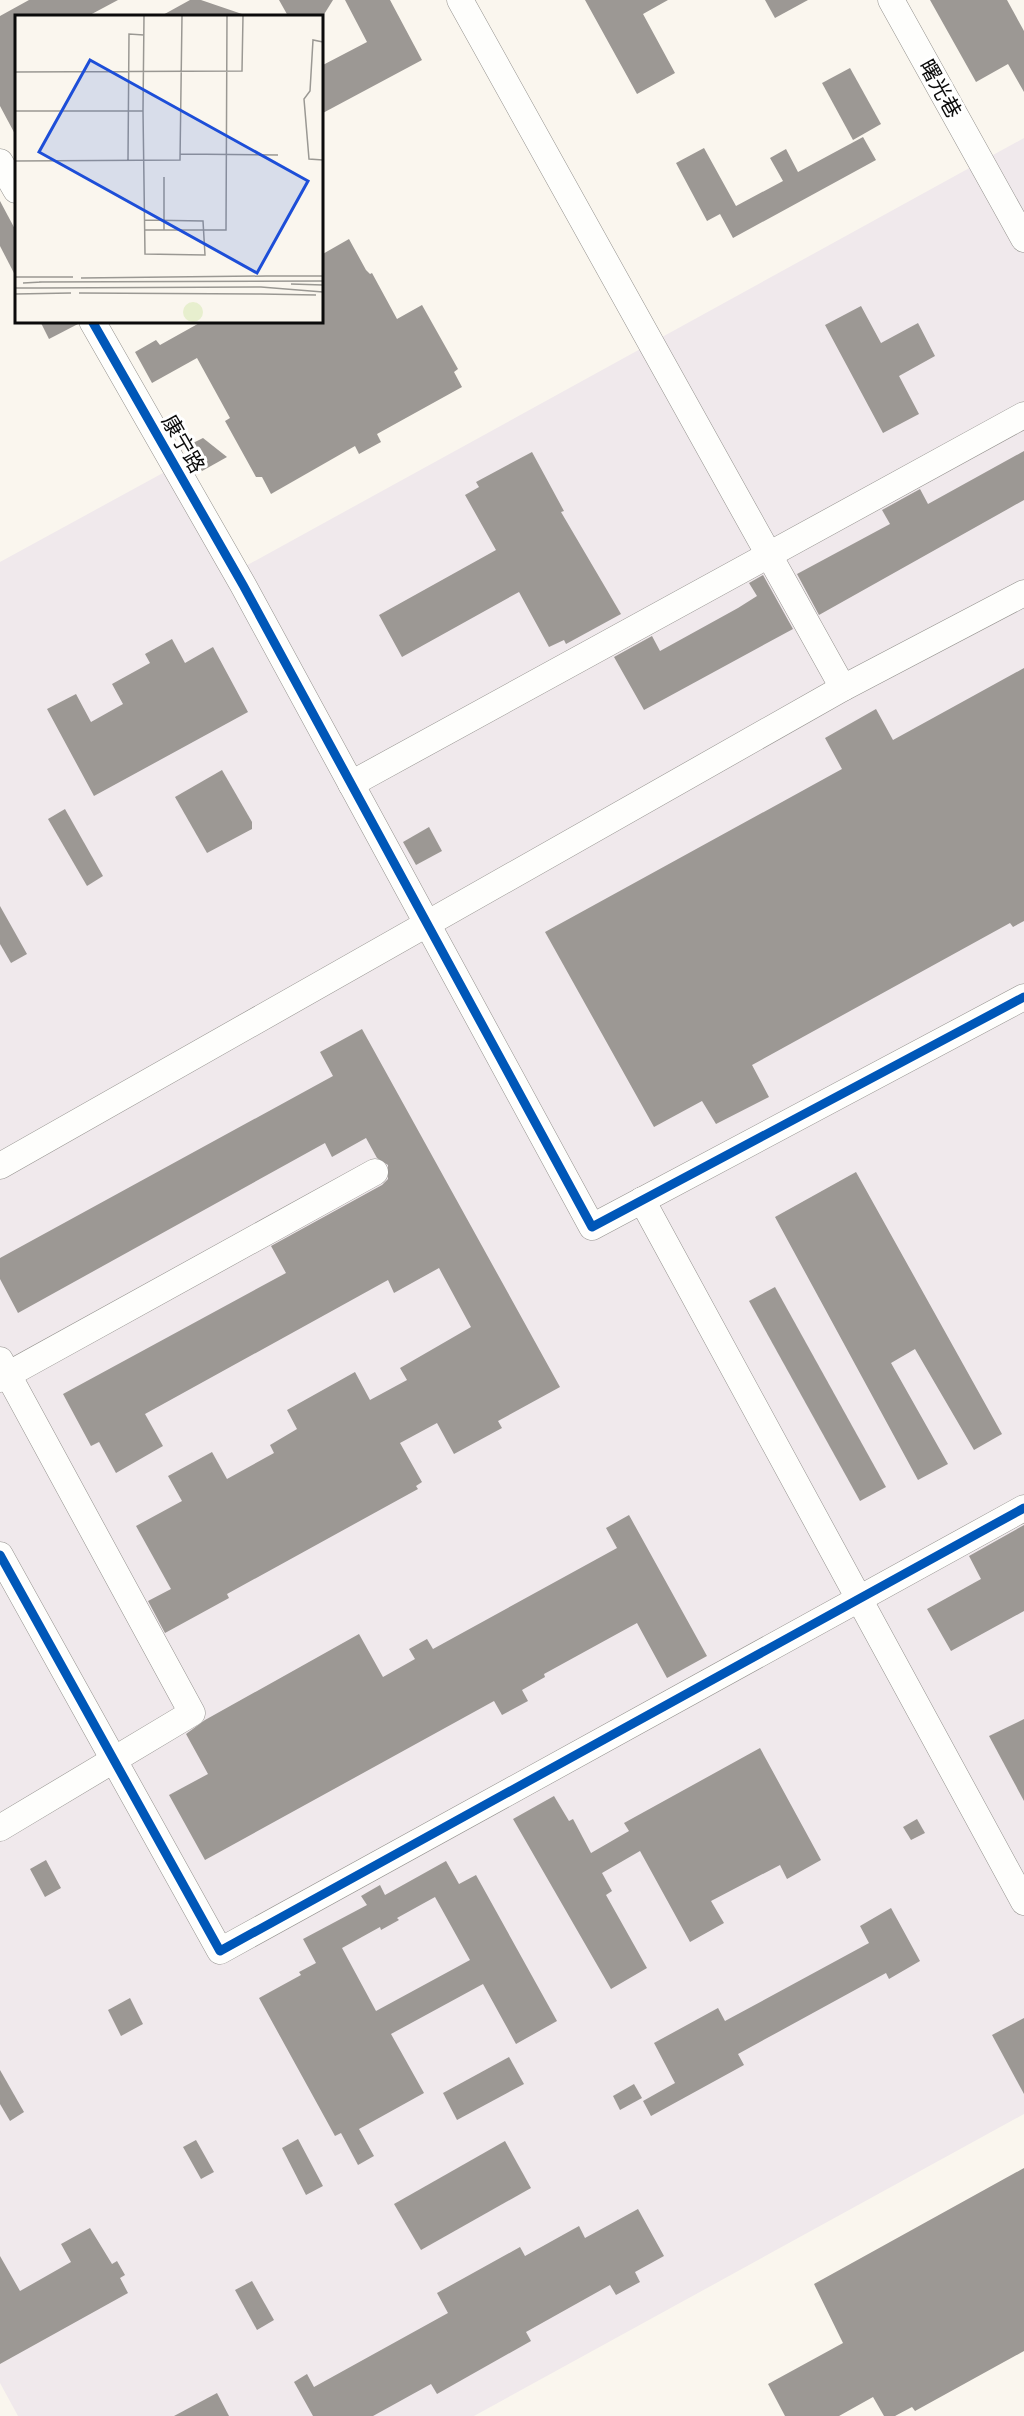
<svg xmlns="http://www.w3.org/2000/svg" width="1024" height="2416" viewBox="0 0 1024 2416" font-family="'Roboto Serif','Noto Sans SC',serif">
<style>
.industrial{fill:#f0e9ec}
.building{fill:#9c9894;fill-rule:evenodd}
.lines{fill:none;stroke-linecap:round;stroke-linejoin:round}
.minor-casing{stroke:#93918d;stroke-width:27}
.minor{stroke:#fefefc;stroke-width:26}
.cycleway-casing{stroke:#fff;stroke-width:13}
.cycleway{stroke:#0057b8;stroke-width:9}
.labels{text-anchor:middle;dominant-baseline:central;stroke-width:6;stroke-linejoin:round;paint-order:stroke}
.street-label{font-size:21px;fill:#0b0b0b;stroke:#fff}
.inset-road{fill:none;stroke:#9a9893;stroke-width:1.5}
.view{fill:#1d4ed8;fill-opacity:0.15;stroke:#1d4ed8;stroke-width:3}
.inset-edge{fill:none;stroke:#0b0b0b;stroke-width:3}
</style>
<rect width="100%" height="100%" fill="#faf6ee"/>
<polygon class="industrial" points="1024,138 1024,2114 474,2416 18,2416 0,2383 0,562 183,462 242,568"/>
<g class="building">
<polygon points="29,0 118,0 88,16 16,16 16,136 0,106 0,16"/>
<polygon points="190,0 201,0 242,14 241,16 161,16"/>
<polygon points="279,0 333,0 323,16 288,16"/>
<polygon points="345,0 390,0 422,60 321,114 321,66 367,42"/>
<polygon points="585,0 668,0 643,14 675,73 637,94"/>
<polygon points="765,0 808,0 775,18"/>
<polygon points="930,0 1007,0 1024,31 1024,92 1008,64 976,82"/>
<polygon points="850,68 881,124 853,140 822,83"/>
<polygon points="863,137 876,160 733,238 720,214 707,221 676,163 704,148 736,206 783,181 770,158 786,149 798,172"/>
<polygon points="0,201 16,231 16,277 0,246"/>
<polygon points="349,239 366,270 370,274 372,273 397,319 422,305 458,369 454,372 462,387 377,434 381,442 359,454 355,446 271,494 262,477 256,477 225,421 230,418 197,358 152,383 135,352 156,340 160,345 203,321 321,321 321,255"/>
<polygon points="861,306 881,343 918,323 935,356 899,376 919,414 883,433 825,325"/>
<polygon points="40,321 77,321 78,324 49,339"/>
<polygon points="203,438 227,457 202,471 187,446"/>
<polygon points="1024,451 1024,500 819,615 797,574 890,524 882,510 920,489 928,504"/>
<polygon points="532,452 564,511 561,512 621,614 566,644 564,640 549,647 519,592 402,657 379,615 496,550 465,495 479,487 476,482"/>
<polygon points="763,575 793,629 644,710 614,657 652,636 660,651 738,608 757,596 749,583"/>
<polygon points="172,639 185,663 213,647 248,712 94,796 47,709 76,694 91,722 123,704 112,684 150,663 145,654"/>
<polygon points="1024,668 1024,921 1013,927 1010,923 752,1065 769,1097 716,1124 702,1101 654,1127 545,932 842,769 825,738 876,709 893,740"/>
<polygon points="222,770 252,822 252,829 207,853 175,797"/>
<polygon points="65,809 103,876 87,886 48,819"/>
<polygon points="429,827 442,851 416,865 403,842"/>
<polygon points="0,906 27,954 11,963 0,944"/>
<polygon points="362,1029 560,1387 498,1421 502,1428 454,1454 437,1423 400,1443 422,1482 416,1486 418,1489 227,1594 229,1598 165,1633 148,1601 171,1589 136,1526 182,1501 168,1476 212,1452 227,1479 274,1453 270,1445 297,1429 287,1410 355,1372 370,1400 407,1380 400,1368 471,1327 439,1268 394,1293 388,1280 145,1414 163,1446 116,1473 99,1442 91,1446 63,1394 286,1273 271,1246 382,1185 388,1179 388,1165 377,1158 366,1138 332,1157 325,1143 18,1313 0,1279 0,1258 333,1076 320,1052"/>
<polygon points="856,1172 1002,1434 974,1450 915,1349 891,1363 948,1464 918,1480 775,1217"/>
<polygon points="775,1287 886,1487 860,1501 749,1301"/>
<polygon points="629,1515 707,1656 667,1678 637,1623 544,1674 545,1677 522,1690 528,1701 502,1715 494,1701 205,1860 169,1795 208,1774 186,1734 205,1720 359,1634 383,1677 415,1659 409,1649 427,1639 433,1649 617,1548 606,1528"/>
<polygon points="1024,1525 1024,1611 951,1651 927,1609 981,1579 969,1556"/>
<polygon points="1024,1719 1024,1801 989,1736"/>
<polygon points="760,1748 821,1860 787,1879 780,1865 711,1901 724,1923 690,1942 640,1851 602,1873 612,1891 606,1895 647,1968 611,1989 513,1819 554,1796 569,1821 573,1819 591,1853 629,1831 624,1823"/>
<polygon points="917,1819 925,1833 911,1840 903,1827"/>
<polygon points="46,1860 61,1888 45,1897 30,1869"/>
<path d="M446 1861 459 1884 476 1875 557 2021 516 2044 483 1984 391 2034 424 2093 359 2129 374 2156 358 2165 341 2133 335 2136 259 1998 301 1975 299 1972 316 1963 303 1939 367 1905 361 1896 380 1885 385 1895ZM435 1897 470 1960 376 2011 342 1948 380 1927 381 1930 399 1920 397 1918Z"/>
<polygon points="891,1908 920,1961 889,1979 886,1973 738,2054 744,2065 651,2116 643,2101 675,2083 654,2043 718,2008 725,2021 869,1943 860,1926"/>
<polygon points="130,1998 143,2024 121,2036 108,2010"/>
<polygon points="1024,2018 1024,2094 992,2035"/>
<polygon points="509,2057 524,2084 457,2120 443,2093"/>
<polygon points="0,2070 24,2112 10,2121 0,2104"/>
<polygon points="634,2084 642,2098 620,2110 613,2096"/>
<polygon points="298,2139 323,2186 306,2195 282,2148"/>
<polygon points="196,2140 214,2172 201,2179 183,2147"/>
<polygon points="505,2141 531,2188 421,2250 394,2204"/>
<polygon points="1024,2168 1024,2351 915,2411 912,2407 895,2416 884,2416 873,2397 839,2416 785,2416 768,2384 843,2343 814,2284"/>
<polygon points="638,2209 664,2256 635,2272 640,2282 616,2295 610,2285 526,2332 531,2341 437,2394 431,2384 373,2416 313,2416 294,2382 307,2374 314,2387 448,2313 437,2293 520,2247 525,2256 579,2226 585,2238"/>
<polygon points="90,2228 112,2264 117,2261 125,2275 120,2278 128,2293 0,2364 0,2256 20,2291 71,2262 61,2244"/>
<polygon points="252,2281 274,2320 257,2330 235,2290"/>
<polygon points="217,2393 229,2416 174,2416"/>
</g>
<g class="lines">
<defs>
<g id="minor">
<polyline points="460,0 843,688"/>
<polyline points="891,0 1024,239"/>
<polyline points="0,162 16,190"/>
<polyline points="92,321 243,585 592,1227 1024,997"/>
<polyline points="351,784 1024,415"/>
<polyline points="0,1166 843,688 1024,593"/>
<polyline points="642,1200 1024,1902"/>
<polyline points="0,1360 192,1713 0,1828"/>
<polyline points="0,1379 375,1172"/>
<polyline points="0,1555 220,1951 1024,1508"/>
</g>
</defs>
<use href="#minor" class="minor-casing"/>
<use href="#minor" class="minor"/>
<defs>
<g id="cycleway">
<polyline points="92,321 243,585 592,1227 1024,997"/>
<polyline points="0,1555 220,1951 1024,1508"/>
</g>
</defs>
<use href="#cycleway" class="cycleway-casing"/>
<use href="#cycleway" class="cycleway"/>
</g>
<g class="labels">
<g class="street-label">
<text transform="translate(940 89) rotate(61)">曙光巷</text>
<text transform="translate(183 444) rotate(60)">康宁路</text>
</g>
</g>
<g transform="translate(15 15)">
<rect width="308" height="308" fill="#faf6ee"/>
<path d="M168 297a10 10 0 1 1 20 0a10 10 0 1 1-20 0Z" fill="#e7efce"/>
<path class="inset-road" d="M129 1 128 96 130 239 190 240 188 206 129 205M308 27 298 25 295 76 289 84 294 144 308 145M0 57 227 56 228 1M0 96H128M165 139 263 140M113 145 114 19 129 20M0 146 165 145 167 1M130 215H211L212 1M149 215V162M251 261H308M0 262H58M66 263 251 261M24 267 308 266M8 268 27 267M276 269 308 270M0 273H27M24 273 246 272 308 277M64 278 246 279M0 279 56 278M246 279 301 280"/>
<path class="view" d="M75 45 293 166 242 258 24 137Z"/>
<rect width="308" height="308" class="inset-edge"/>
</g>
</svg>
